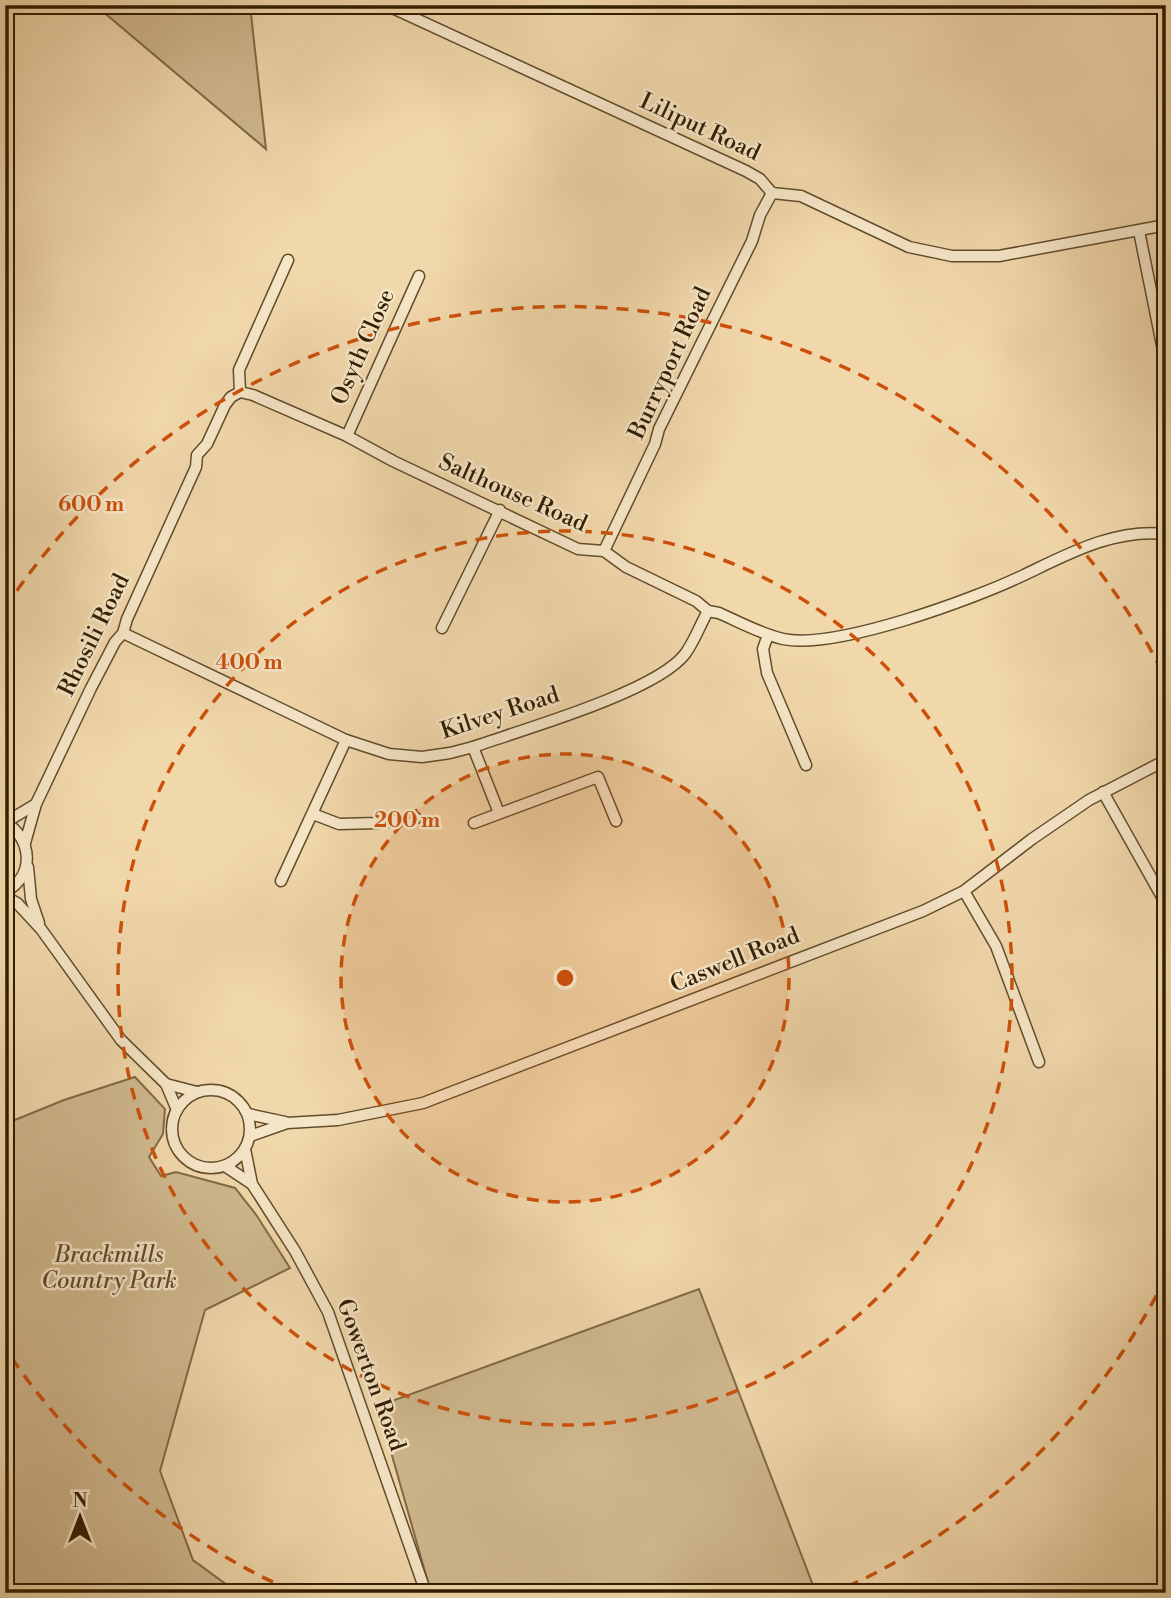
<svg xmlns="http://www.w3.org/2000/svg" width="1171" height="1598" viewBox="0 0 1171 1598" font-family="'Libre Bodoni',serif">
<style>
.green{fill:#d0b88e;stroke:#806a47;stroke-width:2}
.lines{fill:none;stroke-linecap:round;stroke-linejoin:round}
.minor-casing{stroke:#614c2b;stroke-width:13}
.minor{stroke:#f6e6c8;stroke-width:10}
.ring{fill:none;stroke:#cd500a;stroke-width:3.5;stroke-dasharray:12 9}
.labels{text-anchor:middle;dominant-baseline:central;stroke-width:5;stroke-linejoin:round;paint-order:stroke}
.street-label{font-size:23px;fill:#311d00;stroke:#f6e6c8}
.park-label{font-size:23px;font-style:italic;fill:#614c2b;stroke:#f6e6c8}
.centre{fill:#cd500a;stroke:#f6e6c8;stroke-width:3.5}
.ring-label{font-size:21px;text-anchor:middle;font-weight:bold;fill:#cd500a;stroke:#f6e6c8;stroke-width:5;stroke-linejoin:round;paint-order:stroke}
</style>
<rect width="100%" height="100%" fill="#f1d8ab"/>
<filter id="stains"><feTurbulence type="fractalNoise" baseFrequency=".00286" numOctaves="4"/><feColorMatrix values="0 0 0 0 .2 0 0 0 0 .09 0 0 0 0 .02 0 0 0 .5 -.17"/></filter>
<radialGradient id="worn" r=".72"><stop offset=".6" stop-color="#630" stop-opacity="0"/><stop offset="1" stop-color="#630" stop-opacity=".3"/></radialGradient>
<g class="green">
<polygon points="95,5 250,5 266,149"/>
<polygon points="135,1077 165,1109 163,1134 149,1157 161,1176 176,1172 235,1188 257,1216 290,1268 205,1310 160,1471 193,1560 238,1593 5,1593 5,1124 64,1100"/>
<polygon points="699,1289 816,1593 431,1593 378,1406"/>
</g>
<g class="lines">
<defs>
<g id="minor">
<polyline points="386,5 746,171 760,179 772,193 801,196 909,247 952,256 999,256 1166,225"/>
<polyline points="1139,231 1166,365"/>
<path d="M240 392 253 395 347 436 393 461 578 549 604 551 626 567 696 601 708 611 719 613C739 622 761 634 783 639 836 650 974 599 1024 575 1068 554 1115 528 1166 534"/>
<polyline points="347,436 419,276"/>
<polyline points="604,551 655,444 659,429 752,241 760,215 772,193"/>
<polyline points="442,628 500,510"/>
<path d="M123 633 346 740 389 754 422 757 450 753 473 747C521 730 656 692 685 654 694 642 700 625 708 611"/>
<polyline points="768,635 763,649 767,673 806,765"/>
<polyline points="473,747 499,813"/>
<polyline points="1103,792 1166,904"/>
<polyline points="313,814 339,824 378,823 416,818"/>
<path d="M5 822C32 838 36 876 5 892"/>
<polyline points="6,822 36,804"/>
<polyline points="474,823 598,777 616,821"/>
<polyline points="25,843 36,804 91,688 115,642 123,633 127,619 196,467 197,455 207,444 225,405 231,397 240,392 239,370 288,260"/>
<polyline points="28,867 31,899 39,923"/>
<polyline points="281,881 346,740"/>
<polyline points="964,891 996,946 1039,1062"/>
<polyline points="5,896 17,903 41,929 121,1040 166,1084 177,1110"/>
<polyline points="166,1084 197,1092"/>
<circle cx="211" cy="1129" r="39"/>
<polyline points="248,1114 285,1122"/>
<polyline points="250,1136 287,1123 338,1120 423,1103 923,911 964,891 1032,839 1089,800 1166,760"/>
<polyline points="245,1149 252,1184 295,1251 328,1312 426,1593"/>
<polyline points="225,1166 252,1184"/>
</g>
</defs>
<use href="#minor" class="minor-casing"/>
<use href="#minor" class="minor"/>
</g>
<circle cx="565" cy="978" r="224" fill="#cd500a" fill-opacity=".12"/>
<g class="ring">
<circle cx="565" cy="978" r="224"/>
<circle cx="565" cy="978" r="447"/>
<path d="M1166 1277A671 671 0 0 1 838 1591M292 1591A671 671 0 0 1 5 1348M5 608A671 671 0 0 1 1166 679"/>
</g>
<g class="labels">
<g class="street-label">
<text transform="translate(700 127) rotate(25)">Liliput Road</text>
<text transform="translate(363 347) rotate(-66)">Osyth Close</text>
<text transform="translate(670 363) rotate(-65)">Burryport Road</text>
<text transform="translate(513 493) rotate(24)">Salthouse Road</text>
<text transform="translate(94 635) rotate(-64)">Rhosili Road</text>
<text transform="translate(500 713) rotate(-18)">Kilvey Road</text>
<text transform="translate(735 960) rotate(-22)">Caswell Road</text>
<text transform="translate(371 1375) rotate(70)">Gowerton Road</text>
</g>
<g class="park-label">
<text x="109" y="1255">Brackmills<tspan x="109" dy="26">Country Park</tspan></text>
</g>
</g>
<circle cx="565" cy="978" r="10" class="centre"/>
<g class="ring-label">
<text x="91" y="511">600 m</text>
<text x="249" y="669">400 m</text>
<text x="407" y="827">200 m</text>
</g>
<rect width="1171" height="1598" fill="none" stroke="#f1d8ab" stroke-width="28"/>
<rect x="7" y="7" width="1157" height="1584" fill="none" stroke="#311d00" stroke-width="3.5"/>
<rect x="14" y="14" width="1143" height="1570" fill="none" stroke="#311d00" stroke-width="2"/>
<g transform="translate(80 1517)" stroke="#f6e6c8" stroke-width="5" paint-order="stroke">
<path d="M0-5L12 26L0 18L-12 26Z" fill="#311d00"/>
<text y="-10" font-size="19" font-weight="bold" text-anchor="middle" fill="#311d00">N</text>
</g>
<rect width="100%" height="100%" filter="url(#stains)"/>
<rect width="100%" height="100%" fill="url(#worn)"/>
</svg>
